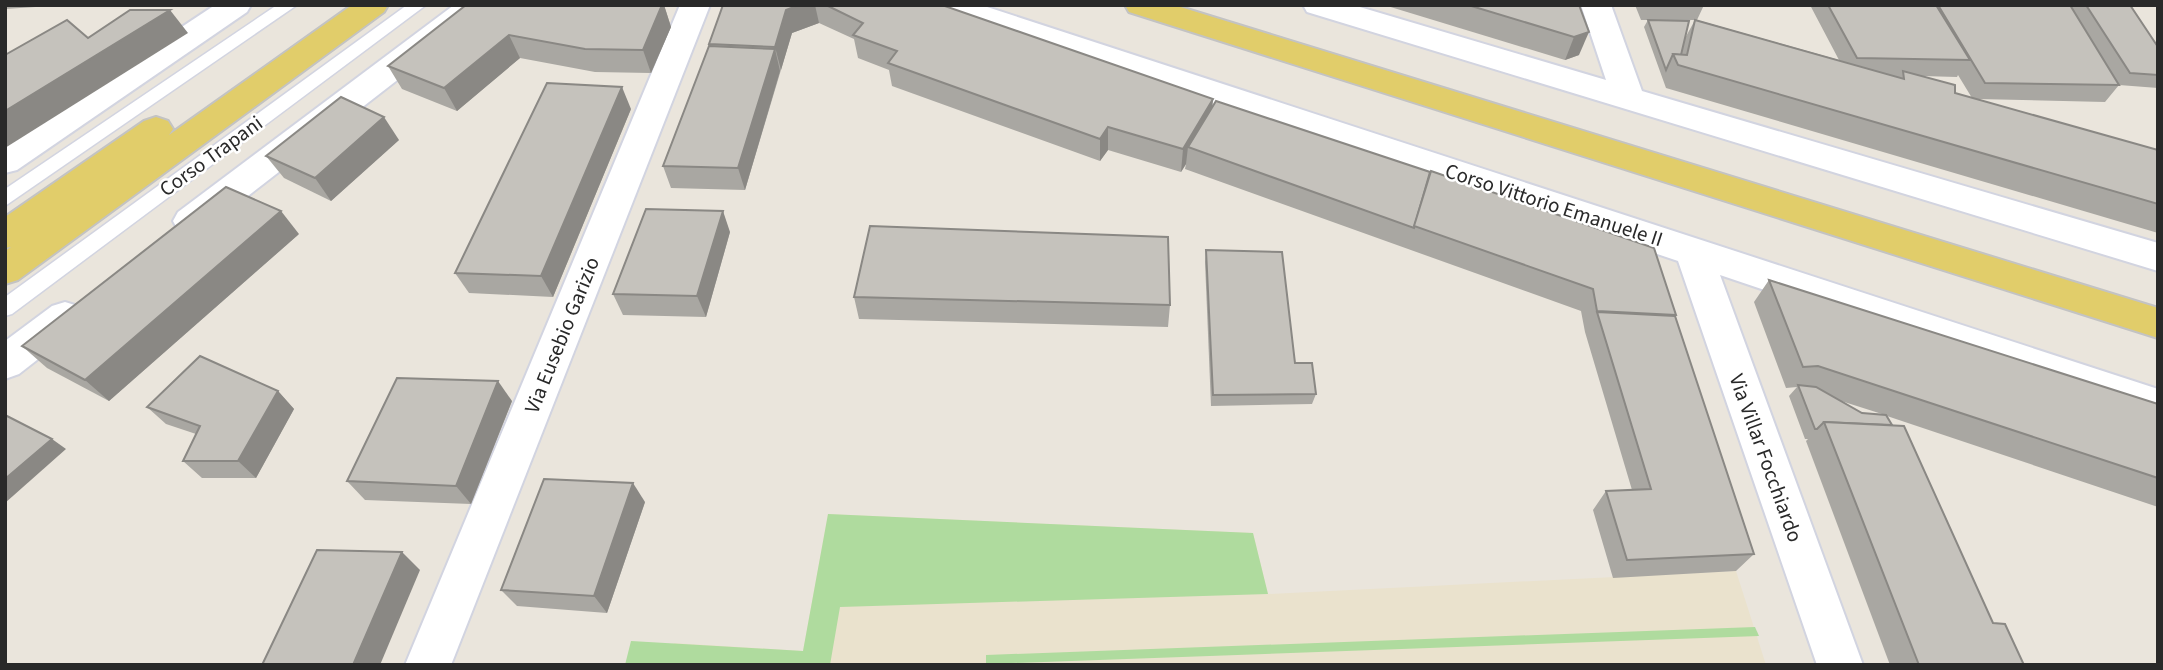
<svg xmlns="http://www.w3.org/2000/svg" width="2163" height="670" viewBox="0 0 2163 670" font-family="'Source Sans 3',sans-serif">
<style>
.education{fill:#eae2cd}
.green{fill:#afdb9e}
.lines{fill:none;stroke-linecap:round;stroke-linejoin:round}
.lane-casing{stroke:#d2d4e0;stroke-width:3}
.street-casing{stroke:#d2d4e0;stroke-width:4}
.primary-casing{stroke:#c3c3c3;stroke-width:4}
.lane{fill:#fff;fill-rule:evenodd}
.street{fill:#fff;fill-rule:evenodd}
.primary{fill:#e1cd6a;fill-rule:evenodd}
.wall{fill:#a9a7a2;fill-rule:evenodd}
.shaded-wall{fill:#8a8884}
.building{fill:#c5c2bc;stroke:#8a8884;stroke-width:2}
.labels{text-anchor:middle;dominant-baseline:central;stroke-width:5;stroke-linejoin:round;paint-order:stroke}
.street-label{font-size:21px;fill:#292929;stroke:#fff}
</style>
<rect width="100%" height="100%" fill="#eae5dc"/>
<polygon class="education" points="828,514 1253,533 1268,594 1736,571 1766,665 668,665 674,643 803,651"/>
<g class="green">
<polygon points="828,514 1253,533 1268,594 840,607 830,665 625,665 631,641 803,651"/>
<polygon points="1755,627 1759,636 986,664 986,655"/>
</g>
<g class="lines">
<defs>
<g id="lane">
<polygon points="277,5 297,5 5,206 5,189"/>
<polygon points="407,5 426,5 12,314 5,316 5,297"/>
</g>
<g id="street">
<polygon points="215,5 251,5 247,12 17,170 5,173 5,144"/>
<polygon points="454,5 489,5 485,12 204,230 191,234 178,230 173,221 178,212"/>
<polygon points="680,5 710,5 451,665 405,665"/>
<polygon points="934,5 981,5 2158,389 2158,423 1720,275 1863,665 1817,665 1678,261 938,12"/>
<polygon points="1303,5 1353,5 1606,80 1581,5 1611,5 1642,91 2158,243 2158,271 1307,12"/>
<polygon points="65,302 78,306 84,317 78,328 19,374 5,379 5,341 52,306"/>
</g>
<g id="primary">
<polygon points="352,5 388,5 384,12 18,280 5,284 5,251 11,247 5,248 5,217 144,121 156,117 168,121 173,129 169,135"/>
<polygon points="1125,5 1174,5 2158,308 2158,338 1129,12"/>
</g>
</defs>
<use href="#lane" class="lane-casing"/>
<use href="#street" class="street-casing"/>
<use href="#primary" class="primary-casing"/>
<use href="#lane" class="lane"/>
<use href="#street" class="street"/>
<use href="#primary" class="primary"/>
</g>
<g class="wall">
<polygon points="5,5 66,5 5,9"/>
<polygon points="466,5 664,5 671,27 651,73 595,72 520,58 457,111 402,89 388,66"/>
<polygon points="723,5 942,5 1213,99 1212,107 1676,315 1675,316 1754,554 1736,571 1613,578 1593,510 1606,491 1632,490 1585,332 1581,311 1185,169 1186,164 1181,172 1108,150 1100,161 892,86 889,70 858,58 854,39 819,23 792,33 745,190 671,188 663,166 710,46 709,44"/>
<polygon points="1384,5 1579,5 1579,55 1565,60"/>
<path d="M1635 5H1704L1697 20 1839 60 1810 5H2130L2158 47V88L2119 85 2105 102 1977 99 2158 150V233L1666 88 1644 27 1648 20 1684 40 1695 20H1641ZM1958 75 1972 98 1955 93 1922 76 1957 77Z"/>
<polygon points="631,109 553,297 469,293 455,273"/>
<polygon points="399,140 331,201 284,178 266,156"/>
<polygon points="730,232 706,317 623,315 613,294"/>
<polygon points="299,234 109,401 47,368 22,346"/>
<polygon points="1206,250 1295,363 1316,394 1312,404 1211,406 1205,262"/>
<path d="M1769 280 2158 404V507L1887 416 1993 623 2024 665H1890L1806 441 1808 439H1805L1789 396 1797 387 1786 388 1754 302ZM1838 400 1882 414 1862 413Z"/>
<polygon points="854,297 1170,305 1168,327 859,319"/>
<polygon points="278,391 294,409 256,478 202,478 183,461 196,434 166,424 147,407"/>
<polygon points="512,401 471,504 365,500 347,481"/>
<polygon points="645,502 607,613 517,606 501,590"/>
</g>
<g class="shaded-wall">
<polygon points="662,5 664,5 671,27 651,73 643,50"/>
<polygon points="799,5 815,5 819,23 792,33 781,70 775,47 786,10"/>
<polygon points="170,10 188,33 5,148 5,111"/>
<polygon points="1589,32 1579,55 1565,60 1574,37"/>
<polygon points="509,35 520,58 457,111 444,88"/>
<polygon points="775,49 780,71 745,190 738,168"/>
<polygon points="622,87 631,109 553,297 541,276"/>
<polygon points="1213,99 1211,122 1188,147 1186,164 1181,172 1183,149"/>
<polygon points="384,117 399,140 331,201 315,178"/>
<polygon points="1108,127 1108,150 1100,161 1100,139"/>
<polygon points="281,211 299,234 109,401 85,380"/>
<polygon points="723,211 730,232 706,317 697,296"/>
<polygon points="498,381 512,401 471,504 456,486"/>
<polygon points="278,391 294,409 256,478 238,461"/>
<polygon points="52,439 66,449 5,503 5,479"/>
<polygon points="633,483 645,502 607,613 594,596"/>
<polygon points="402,552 420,570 380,665 353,665"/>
</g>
<g class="building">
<polygon points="466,5 662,5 643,50 585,49 509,35 444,88 388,66"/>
<polygon points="723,5 799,5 786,10 775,47 709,44"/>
<polygon points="826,5 942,5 1213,99 1183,149 1108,127 1100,139 888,63 897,51 853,35 863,23"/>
<polygon points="1468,5 1579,5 1589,32 1574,37"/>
<polygon points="1828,5 1936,5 1970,60 1857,58"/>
<polygon points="1938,5 2070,5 2119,85 1985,83"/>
<polygon points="2086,5 2130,5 2158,47 2158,75 2130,73"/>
<polygon points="130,10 170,10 5,111 5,55 67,20 88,38"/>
<polygon points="1648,20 1689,21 1681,55 1673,54 1666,70"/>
<polygon points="1695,20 1904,79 1903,71 1955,85 1955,93 2158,150 2158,204 1678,65 1673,54 1687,55"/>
<polygon points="709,46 775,49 738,168 663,166"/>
<polygon points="547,83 622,87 541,276 455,273"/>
<polygon points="341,97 384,117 315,178 266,156"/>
<polygon points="1216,101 1430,172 1414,228 1188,147"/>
<polygon points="1431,171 1654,248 1676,315 1597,311 1593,289 1414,226"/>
<polygon points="226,187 281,211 85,380 22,346"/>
<polygon points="646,209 723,211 697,296 613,294"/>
<polygon points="870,226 1168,237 1170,305 854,297"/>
<polygon points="1206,250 1282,252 1295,363 1312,363 1316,394 1213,395"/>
<polygon points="1769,280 2158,404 2158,478 1818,366 1803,367"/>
<polygon points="1597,312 1675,316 1754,554 1627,560 1606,491 1651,489"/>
<polygon points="200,356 278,391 238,461 183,461 200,426 147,407"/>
<polygon points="397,378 498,381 456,486 347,481"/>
<polygon points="1798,385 1816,387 1862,413 1886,415 1892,425 1824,422 1817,429 1815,429"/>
<polygon points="5,415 52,439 5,479"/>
<polygon points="1824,422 1904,426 1993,623 2005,624 2024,665 1919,665"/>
<polygon points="544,479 633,483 594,596 501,590"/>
<polygon points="317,550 402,552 353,665 262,665"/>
</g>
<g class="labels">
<g class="street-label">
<text transform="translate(211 156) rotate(-36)">Corso Trapani</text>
<text transform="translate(1554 205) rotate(18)">Corso Vittorio Emanuele II</text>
<text transform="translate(562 335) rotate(-68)">Via Eusebio Garizio</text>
<text transform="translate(1766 458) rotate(70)">Via Villar Focchiardo</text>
</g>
</g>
<rect width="2163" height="670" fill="none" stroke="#292929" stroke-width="14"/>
</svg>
